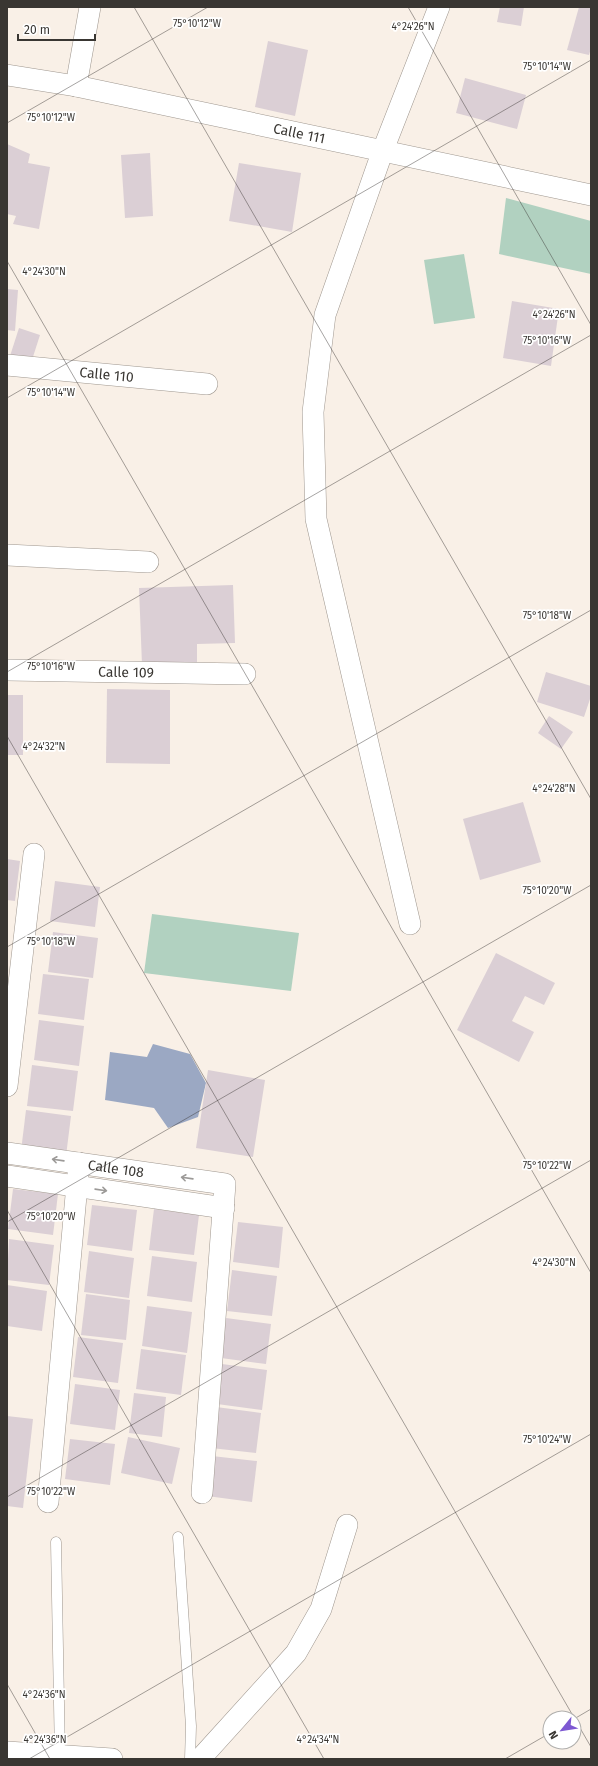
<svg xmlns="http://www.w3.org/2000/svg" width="598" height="1766" viewBox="0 0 598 1766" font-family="'Fira Sans',sans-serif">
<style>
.green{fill:#b1d1c0}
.water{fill:#9ba8c3}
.building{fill:#dbcfd5}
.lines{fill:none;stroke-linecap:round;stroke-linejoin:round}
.service-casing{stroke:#9f978f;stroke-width:11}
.minor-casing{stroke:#9f978f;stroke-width:22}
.service{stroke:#fff;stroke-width:10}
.minor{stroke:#fff;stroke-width:21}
.oneway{stroke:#9c9a98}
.ticks{fill:none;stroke:#393632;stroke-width:1;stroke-opacity:0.45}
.labels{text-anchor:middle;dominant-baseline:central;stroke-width:3.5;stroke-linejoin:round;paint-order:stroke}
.street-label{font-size:14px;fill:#393632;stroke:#fff}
.ticks-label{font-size:10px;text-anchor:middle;fill:#393632;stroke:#fff;stroke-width:3.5;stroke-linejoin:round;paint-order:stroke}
</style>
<rect width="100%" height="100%" fill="#f9f0e7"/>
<g class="green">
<polygon points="506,198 591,221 591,274 499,254"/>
<polygon points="464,254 475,318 434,324 424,260"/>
<polygon points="152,914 299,933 291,991 144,973"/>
</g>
<polygon class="water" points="153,1044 190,1054 206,1083 198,1117 168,1128 154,1108 105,1100 110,1052 147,1057"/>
<g class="building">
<polygon points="500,7 524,7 521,26 497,22"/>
<polygon points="579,7 591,7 591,48 589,55 567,50"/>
<polygon points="268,41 308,50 295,116 255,107"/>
<polygon points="465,78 526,95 517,129 456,113"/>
<polygon points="7,144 30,154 28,163 50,167 39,229 13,224 16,216 7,214"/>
<polygon points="150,153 153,216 125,218 121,155"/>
<polygon points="239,163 301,173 292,232 229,221"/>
<polygon points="7,289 18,290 15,331 7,330"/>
<polygon points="512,301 559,309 551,366 503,358"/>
<polygon points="19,328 40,335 31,363 10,356"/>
<polygon points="233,585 235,643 197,644 197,664 142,665 139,588"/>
<polygon points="546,672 591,686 591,696 584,717 537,702"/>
<polygon points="107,689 170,690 170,764 106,763"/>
<rect x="7" y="695" width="16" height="60"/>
<polygon points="549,716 573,732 561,749 538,733"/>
<polygon points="523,802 541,862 480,880 463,819"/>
<polygon points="7,859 20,861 15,901 7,900"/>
<polygon points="55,881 100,887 95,927 50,921"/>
<polygon points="53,932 98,938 93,978 48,972"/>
<polygon points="496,953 555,983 544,1005 525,996 512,1021 534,1032 519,1062 457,1030"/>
<polygon points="43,974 89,979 84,1020 38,1014"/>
<polygon points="39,1020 84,1026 79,1066 34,1060"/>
<polygon points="32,1065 78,1071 73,1111 27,1106"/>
<polygon points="208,1070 265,1080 253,1157 196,1148"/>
<polygon points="26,1110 71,1116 66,1156 21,1151"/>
<polygon points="13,1189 58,1194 53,1235 8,1229"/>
<polygon points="92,1205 137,1210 132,1251 87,1245"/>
<polygon points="154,1209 199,1215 194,1255 149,1250"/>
<polygon points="238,1222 283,1227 279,1268 233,1262"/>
<polygon points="9,1239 54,1245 49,1285 7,1280"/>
<polygon points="89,1251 134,1258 129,1298 84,1292"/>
<polygon points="152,1256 197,1262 192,1302 147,1296"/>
<polygon points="232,1270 277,1276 272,1316 227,1311"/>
<polygon points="7,1285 47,1291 42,1331 7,1326"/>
<polygon points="86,1294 130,1300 126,1340 81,1335"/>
<polygon points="147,1306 192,1312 187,1353 142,1346"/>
<polygon points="226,1318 271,1324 266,1364 221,1358"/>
<polygon points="78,1337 123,1343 118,1383 73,1377"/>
<polygon points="141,1349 186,1355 181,1395 136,1389"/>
<polygon points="222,1364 267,1370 262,1410 217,1404"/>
<polygon points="75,1384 120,1390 115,1430 70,1424"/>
<polygon points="134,1393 166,1397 162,1437 129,1433"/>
<polygon points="216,1407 261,1413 256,1453 211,1448"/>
<polygon points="7,1416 33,1419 23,1508 7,1506"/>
<polygon points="128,1437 180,1448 172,1484 121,1473"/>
<polygon points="70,1439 115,1444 110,1485 65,1479"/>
<polygon points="212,1456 257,1461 252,1502 207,1496"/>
</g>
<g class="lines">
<defs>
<g id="service">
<polyline points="178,1537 191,1726 190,1759"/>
<polyline points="56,1542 60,1757"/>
</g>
<g id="minor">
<path id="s1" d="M7 75 76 86 591 195"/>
<polyline points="76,86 90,7"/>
<path id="s2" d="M7 365 207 384"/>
<polyline points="7,555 148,562"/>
<path id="s3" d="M7 670 245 674"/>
<polyline points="410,924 316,519 313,412 325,315 383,150 439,7"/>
<polyline points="7,1086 34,854"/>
<path id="s4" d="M7 1153 225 1184 202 1493"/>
<polyline points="7,1176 224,1208"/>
<polyline points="48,1502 79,1163"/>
<polyline points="7,1752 112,1759"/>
<polyline points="200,1759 296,1653 321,1609 347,1525"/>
</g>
</defs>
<use href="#service" class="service-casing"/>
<use href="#minor" class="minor-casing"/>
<use href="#service" class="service"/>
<use href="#minor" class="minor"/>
</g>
<defs><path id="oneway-shaft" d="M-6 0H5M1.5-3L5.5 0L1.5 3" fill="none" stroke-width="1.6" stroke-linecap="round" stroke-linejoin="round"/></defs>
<g class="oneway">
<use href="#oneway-shaft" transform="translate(58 1160) rotate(-172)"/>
<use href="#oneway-shaft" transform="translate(187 1178) rotate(-172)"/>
<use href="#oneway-shaft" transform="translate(101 1190) rotate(8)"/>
</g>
<path class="ticks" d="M134 7 591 799M408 7 591 325M7 123 208 7M7 261 591 1273M7 398 591 60M7 672 591 335M7 736 591 1747M7 947 591 610M7 1210 324 1759M7 1222 591 885M7 1497 591 1160M7 1684 50 1759M574 1719 591 1709M29 1759 591 1434M505 1759 550 1733"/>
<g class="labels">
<g class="street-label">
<text stroke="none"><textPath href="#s1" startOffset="298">Calle 111</textPath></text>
<text stroke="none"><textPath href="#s2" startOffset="100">Calle 110</textPath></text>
<text stroke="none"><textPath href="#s3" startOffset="119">Calle 109</textPath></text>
<text stroke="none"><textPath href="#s4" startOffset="110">Calle 108</textPath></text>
</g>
</g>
<g class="ticks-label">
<text x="197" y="27">75°10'12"W</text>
<text x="413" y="30">4°24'26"N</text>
<text x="547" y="70">75°10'14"W</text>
<text x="51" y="121">75°10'12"W</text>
<text x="44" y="275">4°24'30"N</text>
<text x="554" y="318">4°24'26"N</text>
<text x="547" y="344">75°10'16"W</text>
<text x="51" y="396">75°10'14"W</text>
<text x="547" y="619">75°10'18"W</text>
<text x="51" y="670">75°10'16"W</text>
<text x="44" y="750">4°24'32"N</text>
<text x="554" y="792">4°24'28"N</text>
<text x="547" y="894">75°10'20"W</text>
<text x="51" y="945">75°10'18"W</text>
<text x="547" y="1169">75°10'22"W</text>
<text x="51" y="1220">75°10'20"W</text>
<text x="554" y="1266">4°24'30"N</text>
<text x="547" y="1443">75°10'24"W</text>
<text x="51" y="1495">75°10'22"W</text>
<text x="44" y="1698">4°24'36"N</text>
<text x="45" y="1743">4°24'36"N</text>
<text x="318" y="1743">4°24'34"N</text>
</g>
<rect width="598" height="1766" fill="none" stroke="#393632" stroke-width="16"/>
<g transform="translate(562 1730) rotate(240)"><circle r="19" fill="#ffffff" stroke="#b0afad"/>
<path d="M0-3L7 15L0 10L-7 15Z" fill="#7d58d2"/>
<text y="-6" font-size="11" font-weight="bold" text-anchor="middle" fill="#393632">N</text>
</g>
<path d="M18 34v6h77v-6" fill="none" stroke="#393632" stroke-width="2"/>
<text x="24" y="34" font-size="12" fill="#393632" stroke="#ffffff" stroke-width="3" paint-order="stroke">20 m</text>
</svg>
